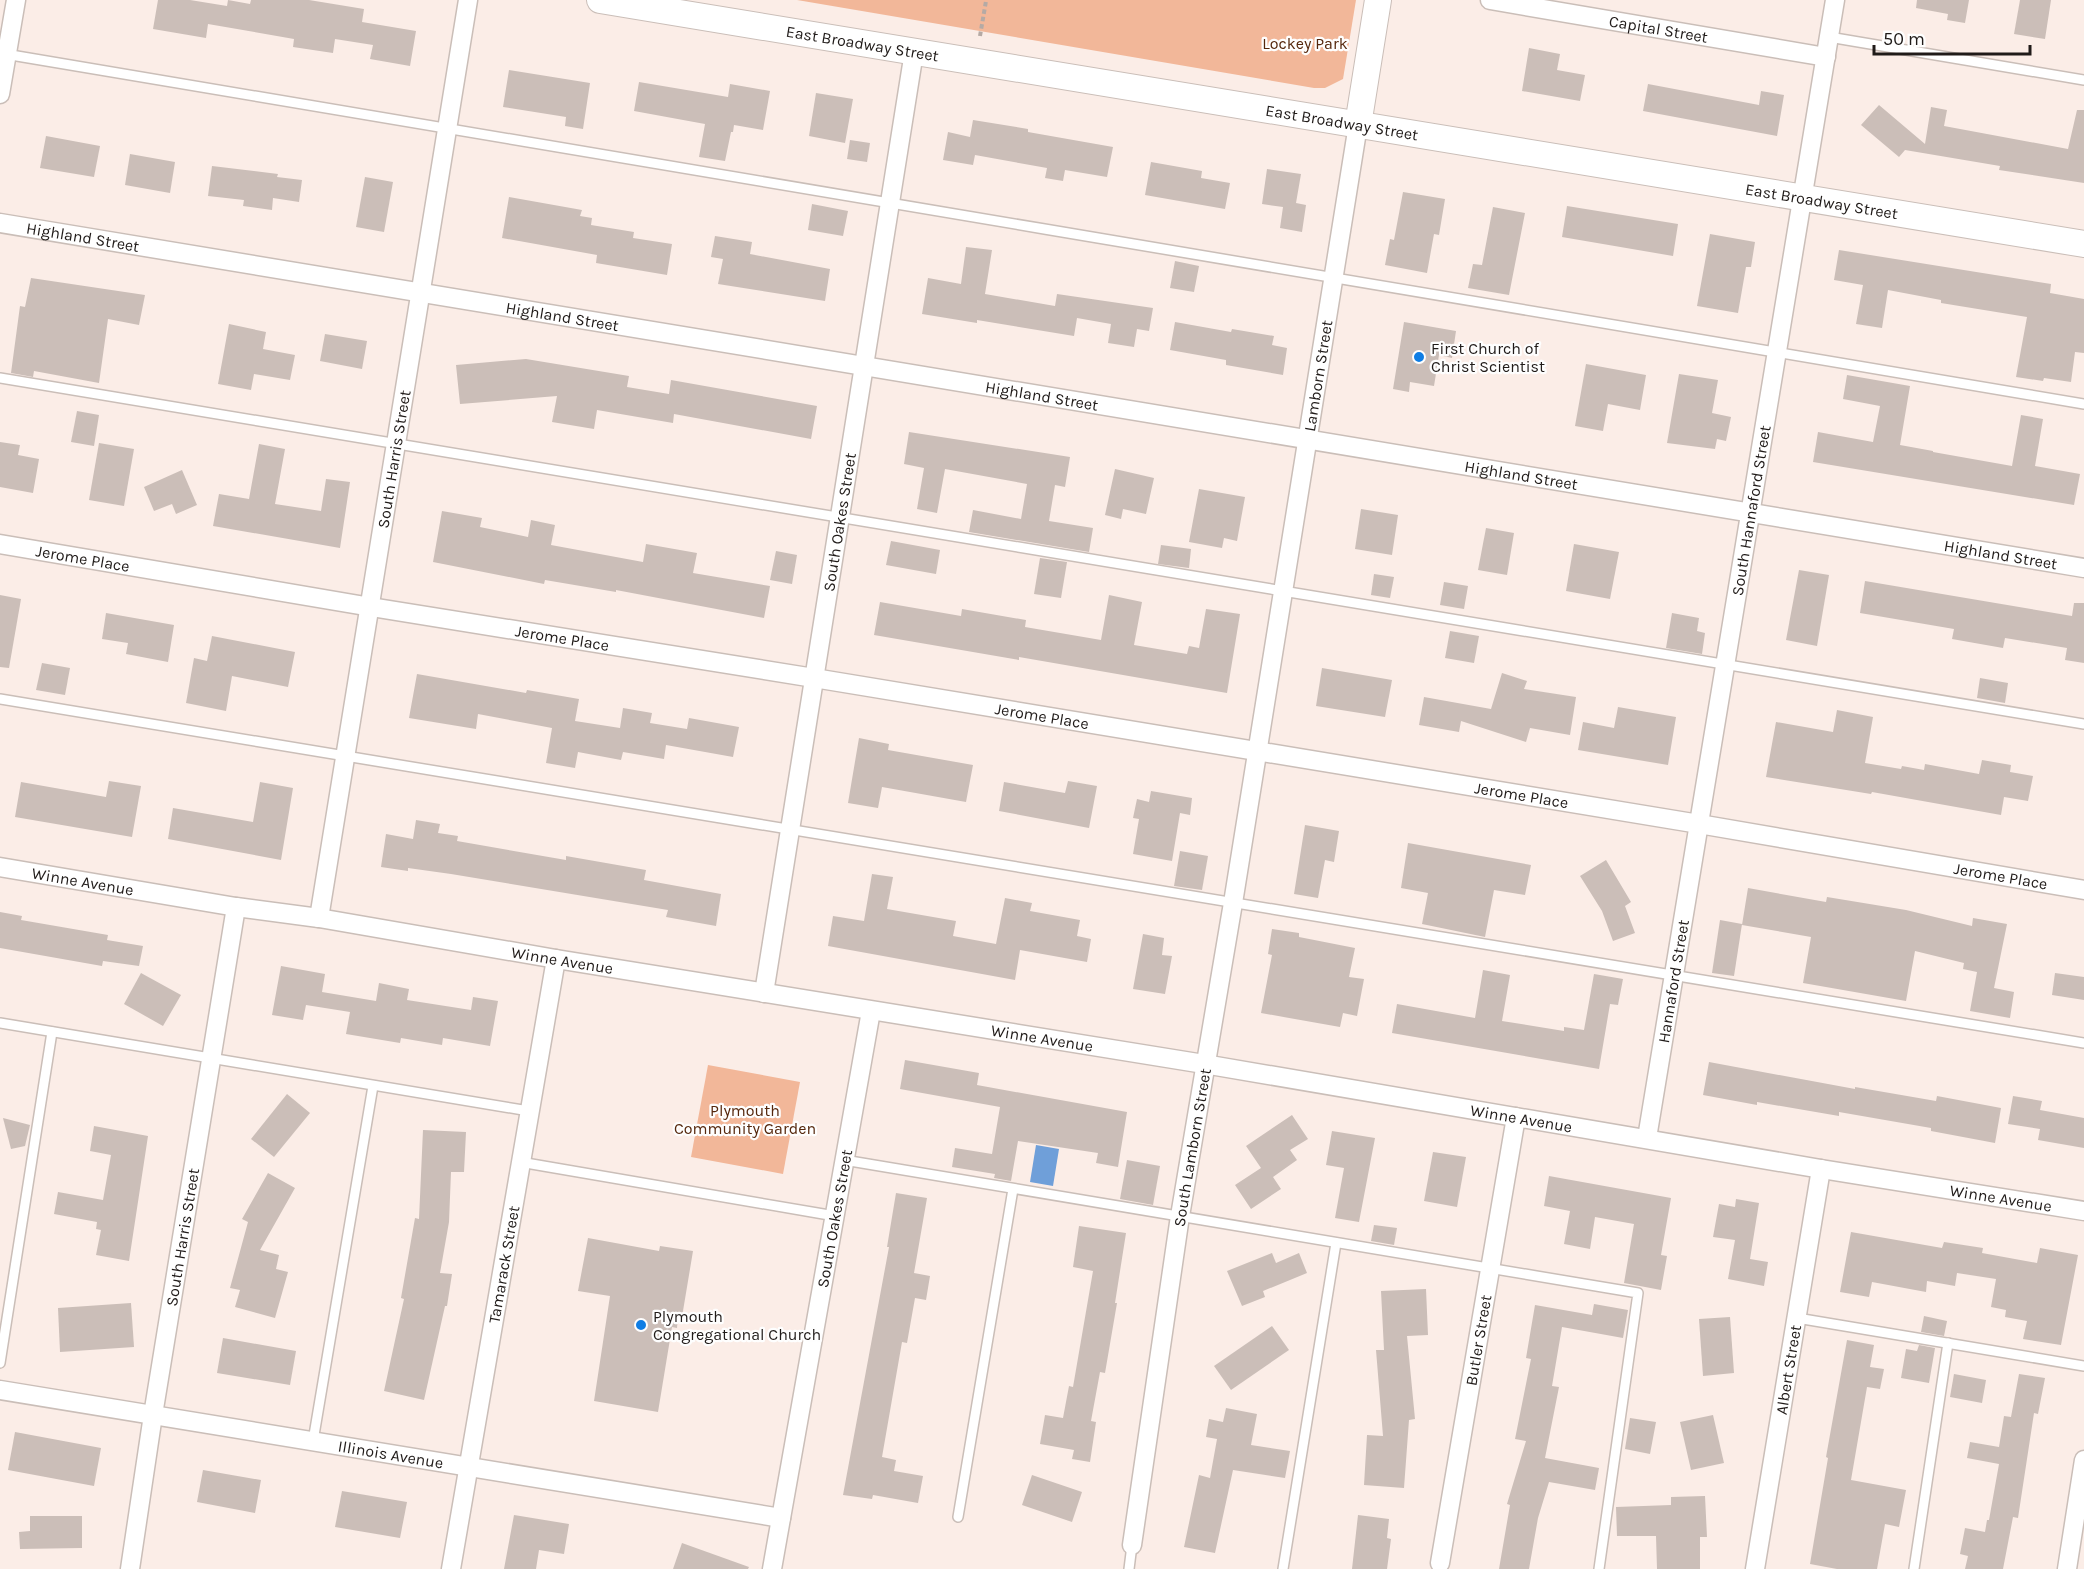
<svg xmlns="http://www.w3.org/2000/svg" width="2084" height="1569" viewBox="0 0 2084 1569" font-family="Karla,sans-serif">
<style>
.green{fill:#f2b799}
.water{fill:#6f9fd9}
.building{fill:#cbbeb8}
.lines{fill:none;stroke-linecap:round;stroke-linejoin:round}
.lane-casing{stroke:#cabeb8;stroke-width:12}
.street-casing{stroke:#cabeb8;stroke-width:21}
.secondary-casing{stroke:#cabeb8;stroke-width:28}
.path{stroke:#b5aaa5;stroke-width:4;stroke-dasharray:4.5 3;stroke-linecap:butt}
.lane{stroke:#fff;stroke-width:9}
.street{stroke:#fff;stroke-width:18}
.secondary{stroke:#fff;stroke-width:26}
.poi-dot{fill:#0e7de4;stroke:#fefefe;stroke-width:2}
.labels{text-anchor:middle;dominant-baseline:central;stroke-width:4.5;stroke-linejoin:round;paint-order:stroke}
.street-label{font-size:16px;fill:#201b19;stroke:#fefefe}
.park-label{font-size:16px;fill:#55270c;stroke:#fefefe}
.poi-label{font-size:16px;fill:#201b19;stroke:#fefefe;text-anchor:start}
</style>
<rect width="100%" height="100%" fill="#fbede7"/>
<g class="green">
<polygon points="797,0 1356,0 1343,79 1325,88 1314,88"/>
<polygon points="708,1065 800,1082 783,1174 691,1157"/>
</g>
<polygon class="water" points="1036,1145 1059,1149 1053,1186 1030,1182"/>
<g class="building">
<polygon points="158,0 190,0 227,6 228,0 250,4 251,0 309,0 364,9 362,22 416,31 410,66 370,59 373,45 335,39 333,53 293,47 294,39 208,24 206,38 153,29"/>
<polygon points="1917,0 1969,0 1965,23 1947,20 1948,14 1916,8"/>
<polygon points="2020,0 2051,0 2045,39 2014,34"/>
<polygon points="1529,48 1560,54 1557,70 1585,75 1580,101 1522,91"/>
<polygon points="509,70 590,83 583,129 565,126 566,117 503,107"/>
<polygon points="639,82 728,97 730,84 770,91 763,130 734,125 733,132 731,132 725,161 699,157 705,124 634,111"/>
<polygon points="1648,84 1759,105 1761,91 1784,95 1777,136 1643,111"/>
<polygon points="816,93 853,99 845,143 809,136"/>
<polygon points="1879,105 1925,144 1931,107 1947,110 1944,126 2068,149 2077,110 2084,110 2084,183 1999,170 2000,166 1905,150 1899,157 1861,125"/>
<polygon points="973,120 1028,129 1028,132 1113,147 1107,177 1065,170 1063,181 1045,178 1047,168 975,155 973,165 943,160 948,132 970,137"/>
<polygon points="46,136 100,146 94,177 40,168"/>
<polygon points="850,140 870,143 867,162 847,159"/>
<polygon points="130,154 175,162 170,193 125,185"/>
<polygon points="1151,162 1202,171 1201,178 1230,183 1225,209 1145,195"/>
<polygon points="212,166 278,174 277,177 302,180 299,202 273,198 272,210 243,206 244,200 208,196"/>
<polygon points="1267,169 1301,174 1296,203 1306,205 1302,232 1280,228 1283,207 1262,204"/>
<polygon points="365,177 393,182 384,232 356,227"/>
<polygon points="1403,192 1445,199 1439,235 1434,234 1427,273 1385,265 1390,239 1394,240"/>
<polygon points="509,197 582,210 580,216 592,218 591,225 634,232 633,238 672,244 667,275 596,263 597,255 502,238"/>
<polygon points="812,204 848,211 843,236 808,230"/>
<polygon points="1567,206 1678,224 1673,256 1562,237"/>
<polygon points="1493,207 1525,213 1509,295 1468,288 1473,264 1482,265"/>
<polygon points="1710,234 1755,242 1751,267 1746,267 1738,313 1697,306"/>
<polygon points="715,236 752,242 750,254 830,269 825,301 718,284 723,259 711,257"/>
<polygon points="966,247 992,250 985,294 1055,306 1057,294 1153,308 1149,331 1137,329 1134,347 1108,343 1111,324 1077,318 1074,336 977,320 977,323 922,314 928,278 961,284"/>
<polygon points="1839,250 2051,284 2050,293 2084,299 2084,353 2075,352 2071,382 2044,378 2043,381 2016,377 2027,317 1941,303 1941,300 1888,290 1882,328 1856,324 1863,285 1834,280"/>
<polygon points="1175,261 1199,266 1194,292 1170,288"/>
<polygon points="31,278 145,295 139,325 108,319 99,383 34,371 33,377 11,373 20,306 25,307"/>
<polygon points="1175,322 1231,332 1232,329 1274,336 1272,345 1287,348 1283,375 1226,365 1226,360 1170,350"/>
<polygon points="1404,322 1456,331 1452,358 1439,355 1434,386 1410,382 1409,392 1393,389"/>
<polygon points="229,324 266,332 263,349 295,355 290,380 254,374 251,390 218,384"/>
<polygon points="325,334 367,341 362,369 320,361"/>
<polygon points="526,359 629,376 627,387 669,394 671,380 817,406 811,439 674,414 673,423 597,410 594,429 552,422 557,396 460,404 456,365"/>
<polygon points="1586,364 1646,375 1640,410 1608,404 1603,431 1575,426"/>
<polygon points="1679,374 1718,380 1712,413 1731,417 1726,441 1717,439 1715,449 1667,443"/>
<polygon points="1847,375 1910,386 1900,445 1933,451 1933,452 2012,466 2021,415 2043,419 2035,466 2080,474 2074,505 1813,462 1818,432 1873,442 1880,406 1843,399"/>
<polygon points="77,411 99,415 94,446 71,442"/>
<polygon points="909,432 1070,457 1065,487 1055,485 1049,521 1093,528 1089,552 969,532 973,510 1021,519 1027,484 945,469 937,513 917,509 924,468 904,464"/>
<polygon points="0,442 20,445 18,455 39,459 33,493 0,487"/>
<polygon points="99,443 134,449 124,506 89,500"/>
<polygon points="259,444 285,449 275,504 321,511 326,479 350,482 340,548 213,526 219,494 249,499"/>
<polygon points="1115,469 1154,478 1146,514 1123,509 1121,519 1105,515"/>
<polygon points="182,470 197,505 176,514 172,504 154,511 144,487"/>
<polygon points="1199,489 1245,497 1237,541 1224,538 1222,548 1189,542"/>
<polygon points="1361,509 1398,515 1392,555 1355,549"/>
<polygon points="442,511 482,518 480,527 528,537 531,520 555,525 551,545 643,562 646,544 697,553 693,573 770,586 764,618 616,590 616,592 545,580 544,584 433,562"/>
<polygon points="1486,528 1514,533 1507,575 1478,570"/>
<polygon points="891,541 940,550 936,574 886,565"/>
<polygon points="1574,544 1619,552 1610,599 1566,591"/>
<polygon points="1161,545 1191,549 1189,568 1158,564"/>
<polygon points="776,551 797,555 792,584 770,580"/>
<polygon points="1040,558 1067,562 1061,598 1034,594"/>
<polygon points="1799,570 1829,575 1817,646 1786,640"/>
<polygon points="1374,574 1394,577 1390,598 1371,595"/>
<polygon points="1865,581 2072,616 2074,603 2084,603 2084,663 2065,660 2067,648 2005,638 2003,648 1952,639 1954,629 1860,613"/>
<polygon points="1444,582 1468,586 1464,609 1440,605"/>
<polygon points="0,595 21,599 9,668 0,667"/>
<polygon points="1109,595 1142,602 1134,645 1187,654 1189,646 1199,648 1206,609 1240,614 1227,693 1019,657 1019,660 874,635 880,602 961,616 962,609 1026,620 1025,627 1101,640"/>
<polygon points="106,613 174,625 168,662 126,654 128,643 102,639"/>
<polygon points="1672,613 1699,618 1697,631 1705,633 1702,654 1666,648"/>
<polygon points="1450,631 1479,636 1474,663 1445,658"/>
<polygon points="212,636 295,652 288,687 232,676 226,711 186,703 194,658 207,661"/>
<polygon points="42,663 70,668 65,695 36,690"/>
<polygon points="1322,668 1392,680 1385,717 1316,706"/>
<polygon points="1502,673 1527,681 1524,689 1576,697 1570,735 1530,728 1526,742 1461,721 1459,732 1419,725 1424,697 1491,709"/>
<polygon points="417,674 526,693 527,690 579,699 575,721 620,728 623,708 652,713 650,723 687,729 689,718 739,727 733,757 666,745 664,759 623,752 621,760 578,752 575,768 546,763 552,728 478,714 476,729 409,718"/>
<polygon points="1980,678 2008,683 2005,703 1977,698"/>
<polygon points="1618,707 1676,717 1668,765 1578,750 1583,722 1614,728"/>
<polygon points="1837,710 1873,717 1865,763 1901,769 1902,766 1924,770 1925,764 1979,774 1982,760 2011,765 2010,772 2033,776 2028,801 2004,797 2001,815 1872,792 1871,794 1766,777 1776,722 1833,732"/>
<polygon points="859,738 889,744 888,750 973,765 966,802 882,787 878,808 848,803"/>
<polygon points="109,781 141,786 132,837 15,817 21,782 106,797"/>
<polygon points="1068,781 1097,786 1089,828 999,811 1004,782 1065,793"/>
<polygon points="260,782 293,788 281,860 168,839 173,808 253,822"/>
<polygon points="1151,791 1192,798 1190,815 1180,813 1172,861 1133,854 1139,819 1133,818 1137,799 1149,802"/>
<polygon points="416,820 440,824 438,833 458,836 457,841 566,860 566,856 646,870 644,880 721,894 716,926 666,917 668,910 451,874 408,868 408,871 381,867 386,834 413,839"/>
<polygon points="1305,825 1339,831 1334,862 1325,860 1318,898 1294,894"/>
<polygon points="1408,843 1531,865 1525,895 1494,890 1485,937 1422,924 1428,893 1401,888"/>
<polygon points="1180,851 1208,856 1202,890 1174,886"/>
<polygon points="1606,860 1631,902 1625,906 1635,933 1613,941 1602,911 1580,876"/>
<polygon points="872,874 893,877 887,909 956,921 953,936 996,944 1005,898 1032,903 1030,911 1080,920 1077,936 1091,939 1087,962 1020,950 1015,980 828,946 833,916 864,921"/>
<polygon points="1748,888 1826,902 1827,897 1906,910 1972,926 1973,918 2007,924 1994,988 2014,992 2010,1018 1970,1011 1977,972 1963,969 1964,963 1915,951 1906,1001 1803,983 1811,937 1742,925"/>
<polygon points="0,912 22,916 21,920 108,935 107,940 143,946 139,966 103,961 102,966 0,948"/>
<polygon points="1720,920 1742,924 1734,976 1712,973"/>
<polygon points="1272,929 1299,933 1299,937 1355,948 1349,977 1364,979 1357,1016 1343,1013 1340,1027 1261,1013 1272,955 1268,954"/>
<polygon points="1143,934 1164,938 1162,955 1172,956 1165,994 1133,989"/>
<polygon points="281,966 325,974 322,992 376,1001 379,983 409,989 407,1000 471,1010 473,997 498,1001 490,1046 443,1038 442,1045 401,1038 400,1043 346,1034 350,1012 306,1005 303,1020 272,1015"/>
<polygon points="1483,970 1510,975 1502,1021 1564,1031 1564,1027 1584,1030 1594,974 1623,979 1618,1005 1610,1004 1599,1069 1392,1033 1397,1004 1475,1018"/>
<polygon points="141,973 181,995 163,1026 124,1004"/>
<polygon points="2055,973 2084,977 2084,1000 2052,995"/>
<polygon points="905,1060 979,1073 977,1085 1127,1112 1118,1167 1096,1163 1098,1153 1018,1141 1011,1181 994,1178 995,1174 952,1167 955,1148 992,1154 1000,1107 900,1089"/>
<polygon points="1709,1062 1855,1089 1855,1087 1936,1101 1937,1096 2001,1108 1995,1143 1931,1131 1931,1128 1839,1112 1839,1116 1757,1102 1757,1105 1703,1095"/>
<polygon points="287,1094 310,1113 274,1157 251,1139"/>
<polygon points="2013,1096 2042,1101 2040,1110 2084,1118 2084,1148 2038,1140 2040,1129 2008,1124"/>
<polygon points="1292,1115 1308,1139 1290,1150 1297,1160 1273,1177 1281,1189 1251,1209 1235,1185 1261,1168 1246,1146"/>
<polygon points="3,1118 30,1125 25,1146 11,1149"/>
<polygon points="94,1126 148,1136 129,1261 96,1255 101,1230 96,1229 97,1222 54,1214 58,1192 103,1200 111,1155 90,1151"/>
<polygon points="423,1130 466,1132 464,1172 451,1172 449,1222 440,1273 452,1274 447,1306 445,1306 424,1400 384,1391 404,1299 401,1298 415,1218 419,1219"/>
<polygon points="1332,1131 1375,1138 1359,1222 1335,1218 1344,1168 1326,1165"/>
<polygon points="1433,1152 1466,1157 1457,1207 1424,1201"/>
<polygon points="1127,1160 1160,1166 1153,1205 1120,1199"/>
<polygon points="268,1173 295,1188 260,1250 279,1255 276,1269 288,1272 275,1318 235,1307 240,1290 230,1288 248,1222 242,1219"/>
<polygon points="1549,1176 1671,1198 1661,1255 1667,1256 1661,1290 1624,1283 1634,1224 1595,1217 1590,1249 1564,1244 1570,1211 1544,1206"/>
<polygon points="896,1193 927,1198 914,1273 930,1276 926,1300 915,1298 907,1343 902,1342 882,1457 896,1460 894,1471 923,1476 918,1503 873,1495 872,1499 843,1495 889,1247 887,1247"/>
<polygon points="1736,1199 1759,1203 1750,1259 1768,1262 1764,1286 1728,1279 1735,1240 1713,1237 1719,1204 1735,1207"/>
<polygon points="1374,1225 1397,1228 1394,1245 1371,1241"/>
<polygon points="1079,1226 1126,1233 1115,1303 1117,1303 1105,1373 1100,1372 1091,1421 1096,1422 1090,1462 1072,1459 1074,1450 1040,1444 1045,1415 1063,1418 1069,1386 1073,1387 1093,1271 1073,1267"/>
<polygon points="1851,1232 1942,1248 1944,1242 1983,1248 1982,1253 2037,1263 2040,1248 2078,1255 2061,1345 2023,1339 2027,1321 2005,1317 2006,1310 1991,1307 1996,1279 1957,1273 1955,1286 1927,1281 1926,1292 1872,1282 1869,1297 1840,1292"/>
<polygon points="588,1238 659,1251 660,1246 693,1251 682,1317 678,1316 677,1328 672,1327 658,1412 594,1401 610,1296 578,1291"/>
<polygon points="1272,1253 1276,1263 1299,1253 1307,1273 1263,1291 1265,1297 1242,1306 1227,1271"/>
<polygon points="1426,1289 1428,1335 1407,1336 1415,1419 1409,1420 1404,1488 1364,1485 1367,1435 1383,1436 1376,1350 1384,1350 1381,1291"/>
<polygon points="131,1303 134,1347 60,1352 58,1308"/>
<polygon points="1594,1304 1628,1310 1623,1338 1562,1327 1552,1386 1559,1387 1545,1458 1599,1468 1595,1490 1549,1482 1538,1518 1529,1569 1499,1569 1510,1505 1507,1504 1526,1441 1515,1439 1531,1359 1526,1358 1535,1305 1592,1315"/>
<polygon points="1924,1316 1947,1321 1944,1336 1921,1332"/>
<polygon points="1730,1317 1734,1373 1703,1376 1699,1319"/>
<polygon points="1272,1326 1289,1350 1231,1390 1214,1366"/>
<polygon points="223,1338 296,1351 290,1385 217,1373"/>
<polygon points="1847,1340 1874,1345 1870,1367 1884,1369 1880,1389 1867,1387 1851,1480 1906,1490 1899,1527 1885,1524 1877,1569 1837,1569 1810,1564 1828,1458 1826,1457"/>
<polygon points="1919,1345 1935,1348 1929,1383 1901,1378 1906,1349 1917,1351"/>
<polygon points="1954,1374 1986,1380 1982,1403 1950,1397"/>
<polygon points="2019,1374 2045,1378 2038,1414 2034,1413 2018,1518 2013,1517 2003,1569 1965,1569 1968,1556 1960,1554 1965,1528 1985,1532 1987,1520 1989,1520 1999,1464 1967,1458 1970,1442 1999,1447 2004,1416 2011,1417"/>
<polygon points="1226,1408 1257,1414 1251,1445 1290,1451 1285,1478 1233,1470 1215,1553 1184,1547 1199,1475 1210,1478 1217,1439 1206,1437 1209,1419 1223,1422"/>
<polygon points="1713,1415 1724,1463 1691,1470 1680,1422"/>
<polygon points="1630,1418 1656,1422 1650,1454 1625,1449"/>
<polygon points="15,1432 101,1448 94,1486 8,1470"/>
<polygon points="203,1470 261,1480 255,1513 197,1502"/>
<polygon points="1032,1475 1082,1492 1072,1522 1022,1505"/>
<polygon points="342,1491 407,1502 400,1538 335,1527"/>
<polygon points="1705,1496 1707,1537 1700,1537 1700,1569 1657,1569 1656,1536 1617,1536 1616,1507 1671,1505 1671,1497"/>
<polygon points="514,1515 569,1524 564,1554 539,1550 536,1569 504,1569"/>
<polygon points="1358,1515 1389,1519 1387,1538 1391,1539 1387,1569 1352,1569"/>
<polygon points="30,1516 82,1516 82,1548 20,1549 19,1532 30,1531"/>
<polygon points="682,1543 749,1567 748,1569 673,1569"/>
</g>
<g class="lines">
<defs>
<g id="lane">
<polyline points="1829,37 2084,80"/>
<path d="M5 54C698 172 1391 286 2084 404"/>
<polyline points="0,378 2084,724"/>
<polyline points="0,699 2084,1043"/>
<polyline points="0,1023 529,1111"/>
<polyline points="844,1160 1638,1293 1599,1569"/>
<polyline points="520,1162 835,1216"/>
<polyline points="1797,1318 2084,1366"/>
<polyline points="0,1363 52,1032"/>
<polyline points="313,1441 373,1086"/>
<polyline points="958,1517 1013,1189"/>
<polyline points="1129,1569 1132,1545"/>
<polyline points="1283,1569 1336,1243"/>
<polyline points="1914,1569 1948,1343"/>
</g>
<g id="street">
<path id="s1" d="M1490 0 1826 57"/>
<polyline points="0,94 16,0"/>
<path id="s2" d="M0 223 2084 568"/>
<path id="s3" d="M0 544 371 607 814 678 1699 824 2084 890"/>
<path id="s4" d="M0 867 236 907 319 918 556 959 1204 1064 1821 1169 2084 1211"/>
<path id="s5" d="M319 918 468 0"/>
<path id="s6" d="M764 993 914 52"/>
<path id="s7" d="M1647 1138 1835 0"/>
<path id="s8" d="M0 1390 781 1518"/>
<path id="s9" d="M1132 1545 1180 1216 1233 903 1358 125"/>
<path id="s10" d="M1440 1563 1516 1117"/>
<path id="s11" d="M130 1569 153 1415 236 907"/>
<path id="s12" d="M451 1569 556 959"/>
<path id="s13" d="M772 1569 871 1011"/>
<path id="s14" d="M1755 1569 1821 1169"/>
<polyline points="2067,1569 2084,1460"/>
</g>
<g id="secondary">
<path id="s15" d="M600 0 2084 244"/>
<polyline points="1358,125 1378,0"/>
</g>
</defs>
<use href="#lane" class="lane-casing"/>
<use href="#street" class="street-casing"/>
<use href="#secondary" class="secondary-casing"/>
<polyline class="path" points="980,36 986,1"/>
<use href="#lane" class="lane"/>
<use href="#street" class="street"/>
<use href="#secondary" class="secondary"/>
</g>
<g class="poi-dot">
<circle cx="1419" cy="357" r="6"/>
<circle cx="641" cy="1325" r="6"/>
</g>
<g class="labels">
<g class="street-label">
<text stroke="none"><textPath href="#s1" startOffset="171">Capital Street</textPath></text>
<text stroke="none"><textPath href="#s15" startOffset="266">East Broadway Street</textPath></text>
<text stroke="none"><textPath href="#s15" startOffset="752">East Broadway Street</textPath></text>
<text stroke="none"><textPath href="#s15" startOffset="1238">East Broadway Street</textPath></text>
<text stroke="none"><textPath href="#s2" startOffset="84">Highland Street</textPath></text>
<text stroke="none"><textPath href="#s2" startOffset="570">Highland Street</textPath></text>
<text stroke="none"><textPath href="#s9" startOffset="1184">Lamborn Street</textPath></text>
<text stroke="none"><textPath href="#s2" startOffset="1056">Highland Street</textPath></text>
<text stroke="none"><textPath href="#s5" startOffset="465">South Harris Street</textPath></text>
<text stroke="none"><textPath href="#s2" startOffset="1542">Highland Street</textPath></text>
<text stroke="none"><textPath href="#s7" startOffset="636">South Hannaford Street</textPath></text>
<text stroke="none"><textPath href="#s6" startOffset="477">South Oakes Street</textPath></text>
<text stroke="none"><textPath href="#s2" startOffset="2028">Highland Street</textPath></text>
<text stroke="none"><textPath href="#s3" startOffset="84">Jerome Place</textPath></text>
<text stroke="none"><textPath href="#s3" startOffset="570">Jerome Place</textPath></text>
<text stroke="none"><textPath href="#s3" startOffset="1056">Jerome Place</textPath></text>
<text stroke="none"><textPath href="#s3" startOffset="1542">Jerome Place</textPath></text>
<text stroke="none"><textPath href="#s3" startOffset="2028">Jerome Place</textPath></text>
<text stroke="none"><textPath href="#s4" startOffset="84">Winne Avenue</textPath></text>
<text stroke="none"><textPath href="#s4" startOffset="570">Winne Avenue</textPath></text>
<text stroke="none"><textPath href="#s7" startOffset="159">Hannaford Street</textPath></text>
<text stroke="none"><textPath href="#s4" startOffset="1056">Winne Avenue</textPath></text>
<text stroke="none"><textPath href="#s4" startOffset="1542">Winne Avenue</textPath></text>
<text stroke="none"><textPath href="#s9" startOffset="402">South Lamborn Street</textPath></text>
<text stroke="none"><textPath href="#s4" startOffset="2028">Winne Avenue</textPath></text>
<text stroke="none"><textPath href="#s13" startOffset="356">South Oakes Street</textPath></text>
<text stroke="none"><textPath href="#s11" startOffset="336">South Harris Street</textPath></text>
<text stroke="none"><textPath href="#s12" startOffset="309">Tamarack Street</textPath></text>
<text stroke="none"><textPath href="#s10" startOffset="226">Butler Street</textPath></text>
<text stroke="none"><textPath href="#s14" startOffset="202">Albert Street</textPath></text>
<text stroke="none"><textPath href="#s8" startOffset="396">Illinois Avenue</textPath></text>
</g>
<g class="park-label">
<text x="1305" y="43">Lockey Park</text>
<text x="745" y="1110">Plymouth<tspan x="745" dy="18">Community Garden</tspan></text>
</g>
<g class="poi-label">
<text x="1431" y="348">First Church of<tspan x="1431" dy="18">Christ Scientist</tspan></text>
<text x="653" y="1316">Plymouth<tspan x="653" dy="18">Congregational Church</tspan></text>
</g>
</g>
<path d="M1874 45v9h156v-9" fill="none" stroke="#201b19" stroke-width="3"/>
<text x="1883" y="45" font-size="18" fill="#201b19" stroke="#fefefe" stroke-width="4.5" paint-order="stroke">50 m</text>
</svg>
